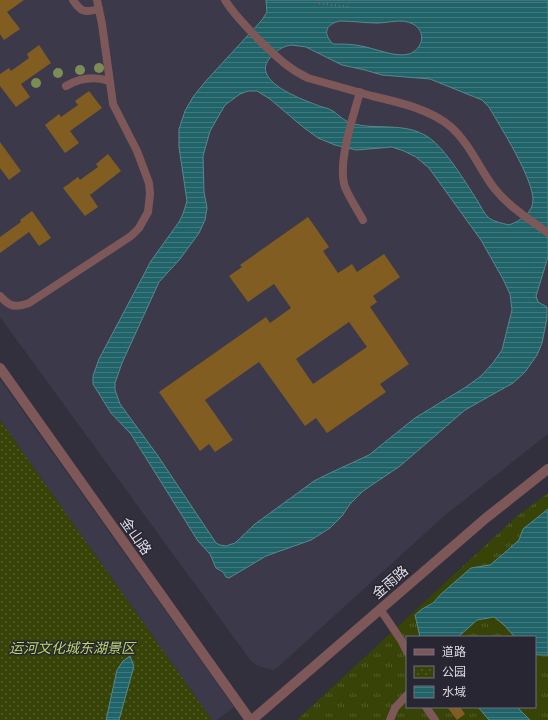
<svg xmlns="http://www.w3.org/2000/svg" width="548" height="720" viewBox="0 0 548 720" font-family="'IBM Plex Serif','Noto Sans SC',serif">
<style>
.built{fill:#3c394b}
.grass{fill:url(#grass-tufts);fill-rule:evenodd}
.park{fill:url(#park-dots)}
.water{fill:url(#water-rules);stroke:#59888e;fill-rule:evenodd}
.building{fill:#815d21;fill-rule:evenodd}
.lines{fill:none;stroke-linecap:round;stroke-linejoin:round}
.path{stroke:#6a6873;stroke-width:2.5;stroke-dasharray:1 3;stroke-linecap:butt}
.service{stroke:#7e5858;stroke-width:8}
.tertiary{stroke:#7e5858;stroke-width:10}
.tree{fill:#7d8b54}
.labels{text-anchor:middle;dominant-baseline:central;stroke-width:3;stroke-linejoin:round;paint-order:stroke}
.street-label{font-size:14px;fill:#dedde5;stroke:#282632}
.park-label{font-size:14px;font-style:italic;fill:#bad667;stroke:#282632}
</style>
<defs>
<pattern id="grass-tufts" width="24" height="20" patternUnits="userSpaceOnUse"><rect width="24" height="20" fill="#374307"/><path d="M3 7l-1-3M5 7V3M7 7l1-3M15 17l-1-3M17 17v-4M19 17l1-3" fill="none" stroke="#545e2b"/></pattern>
<pattern id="park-dots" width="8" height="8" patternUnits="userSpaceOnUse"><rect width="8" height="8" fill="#374307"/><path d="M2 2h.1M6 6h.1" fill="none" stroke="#545e2b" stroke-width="1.8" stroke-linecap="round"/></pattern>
<pattern id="water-rules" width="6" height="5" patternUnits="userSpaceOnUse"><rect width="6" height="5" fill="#206369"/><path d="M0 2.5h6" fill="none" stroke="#40797e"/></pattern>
</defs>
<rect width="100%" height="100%" fill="#32303c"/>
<g class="built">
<polygon points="0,0 548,0 548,434 444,516 278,667 273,670 258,666 251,661 0,317"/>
<polygon points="0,379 234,707 217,720 212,720 0,420"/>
</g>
<path class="grass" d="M548 493V720H297L516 517ZM407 637H535V707H407Z"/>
<polygon class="park" points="0,420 212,720 0,720"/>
<g class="water">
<path d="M266 0H548V257L536 296 538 302 547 307V318L542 343 537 355 525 372 513 383 465 410 400 466 363 491 350 504 342 516 330 528 311 540 266 556 229 578 226 577 223 572 216 568 210 554 198 541 131 434 111 413 93 384V376L99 359 151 261 179 222 183 214 187 201 179 147V129L185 111 193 97 205 82 262 20 267 12ZM340 21C353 21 365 23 377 23 389 23 402 18 413 24 427 32 423 49 409 54 396 58 374 48 361 46 352 44 343 44 333 44 322 33 326 24 340 21ZM292 45 306 47 342 65 365 70 382 75 430 79 482 100 489 107C501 128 533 178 533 200 533 213 520 221 509 225 502 223 494 222 489 218 484 214 480 205 477 200 465 182 446 149 428 137 403 121 376 131 351 123 339 119 336 109 322 107 307 101 251 83 269 59 276 51 282 46 292 45ZM248 91H257L270 99 303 127 318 138 335 145 356 150 392 147 404 151 416 157 429 168 481 240 503 279 510 294 512 310 502 350 493 363 481 376 466 387 415 418 369 455 330 473 314 481 299 492 255 524 235 543 226 546 220 545 216 543 158 456 120 404 115 390V383L122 363 159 282 180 259 199 233 205 220 207 208 204 192 203 156 210 131 225 105 240 94Z"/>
<polygon points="548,509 548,655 538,655 535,654 535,637 515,637 504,625 494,617 477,620 458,637 420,637 415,615 422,609 433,603 441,594 471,568 490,565 502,555 519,540 523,529"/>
<polygon points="130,656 134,666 119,720 106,720 117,670 123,661"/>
<polygon points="478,707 517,707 530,720 489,720"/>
</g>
<g class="building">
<polygon points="0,0 24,0 7,12 20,29 4,40 0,34"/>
<polygon points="39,45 51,63 21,84 30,97 16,107 0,86 0,74 9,68 11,71 29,58 27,54"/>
<polygon points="89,91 102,108 70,131 79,143 65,153 45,125 59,114 61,117 78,105 75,101"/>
<polygon points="0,142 21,171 9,180 0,168"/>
<polygon points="108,154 121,171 90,195 98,207 85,216 63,188 78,177 80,180 98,167 96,164"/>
<polygon points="32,211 51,238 39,246 29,232 0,253 0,237 21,222 20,220"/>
<path d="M308 217 329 247 323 251 338 273 352 264 357 272 384 254 400 277 373 296 377 302 370 307 409 364 380 384 386 392 327 433 316 418 305 426 259 362 205 400 233 440 215 452 209 444 200 451 159 392 266 317 270 323 291 308 274 284 248 302 229 276 242 267 240 265ZM349 322 367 347 313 384 296 359Z"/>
<polygon points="447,707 460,707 465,714 457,720"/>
</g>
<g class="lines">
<polyline class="path" points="318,0 318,3 347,7 349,0"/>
<g class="service">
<path d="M73 0C81 12 84 13 99 9"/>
<path d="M225 0C234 15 247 27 259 40 275 55 288 69 308 78 329 84 351 90 372 96 398 102 430 109 451 127 470 144 479 168 494 188 509 207 529 219 548 233"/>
<path d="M66 86C80 78 94 76 109 81"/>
<path d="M360 92C353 117 337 164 345 187 350 199 357 209 363 220"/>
<path d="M0 296C10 307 15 308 29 303L131 236 139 228 148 212 150 194 149 183 137 151 113 104 102 24 97 0"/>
<polyline points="380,609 401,640 407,652"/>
<polyline points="426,707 435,720"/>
<polyline points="390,720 395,708 407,695"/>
</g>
<g class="tertiary">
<polyline points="0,368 250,720"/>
<polyline points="252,720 486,518 548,469"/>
</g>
</g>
<g class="tree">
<circle cx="99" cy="68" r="5"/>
<circle cx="80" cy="70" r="5"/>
<circle cx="58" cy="73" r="5"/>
<circle cx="36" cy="83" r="5"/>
</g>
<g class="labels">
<g class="street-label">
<text transform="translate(136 536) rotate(55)">金山路</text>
<text transform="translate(390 582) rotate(-41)">金雨路</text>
</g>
<g class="park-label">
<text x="72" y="648">运河文化城东湖景区</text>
</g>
</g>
<rect x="406" y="636" width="130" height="72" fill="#282632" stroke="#716f7a"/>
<rect x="414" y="649" width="20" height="6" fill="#7e5858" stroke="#716f7a"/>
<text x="442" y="656" font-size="12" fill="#dedde5">道路</text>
<rect x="414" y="666" width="20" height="12" fill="url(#park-dots)" stroke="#716f7a"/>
<text x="442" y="676" font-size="12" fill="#dedde5">公园</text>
<rect x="414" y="686" width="20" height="12" fill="url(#water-rules)" stroke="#716f7a"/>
<text x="442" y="696" font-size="12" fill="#dedde5">水域</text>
</svg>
